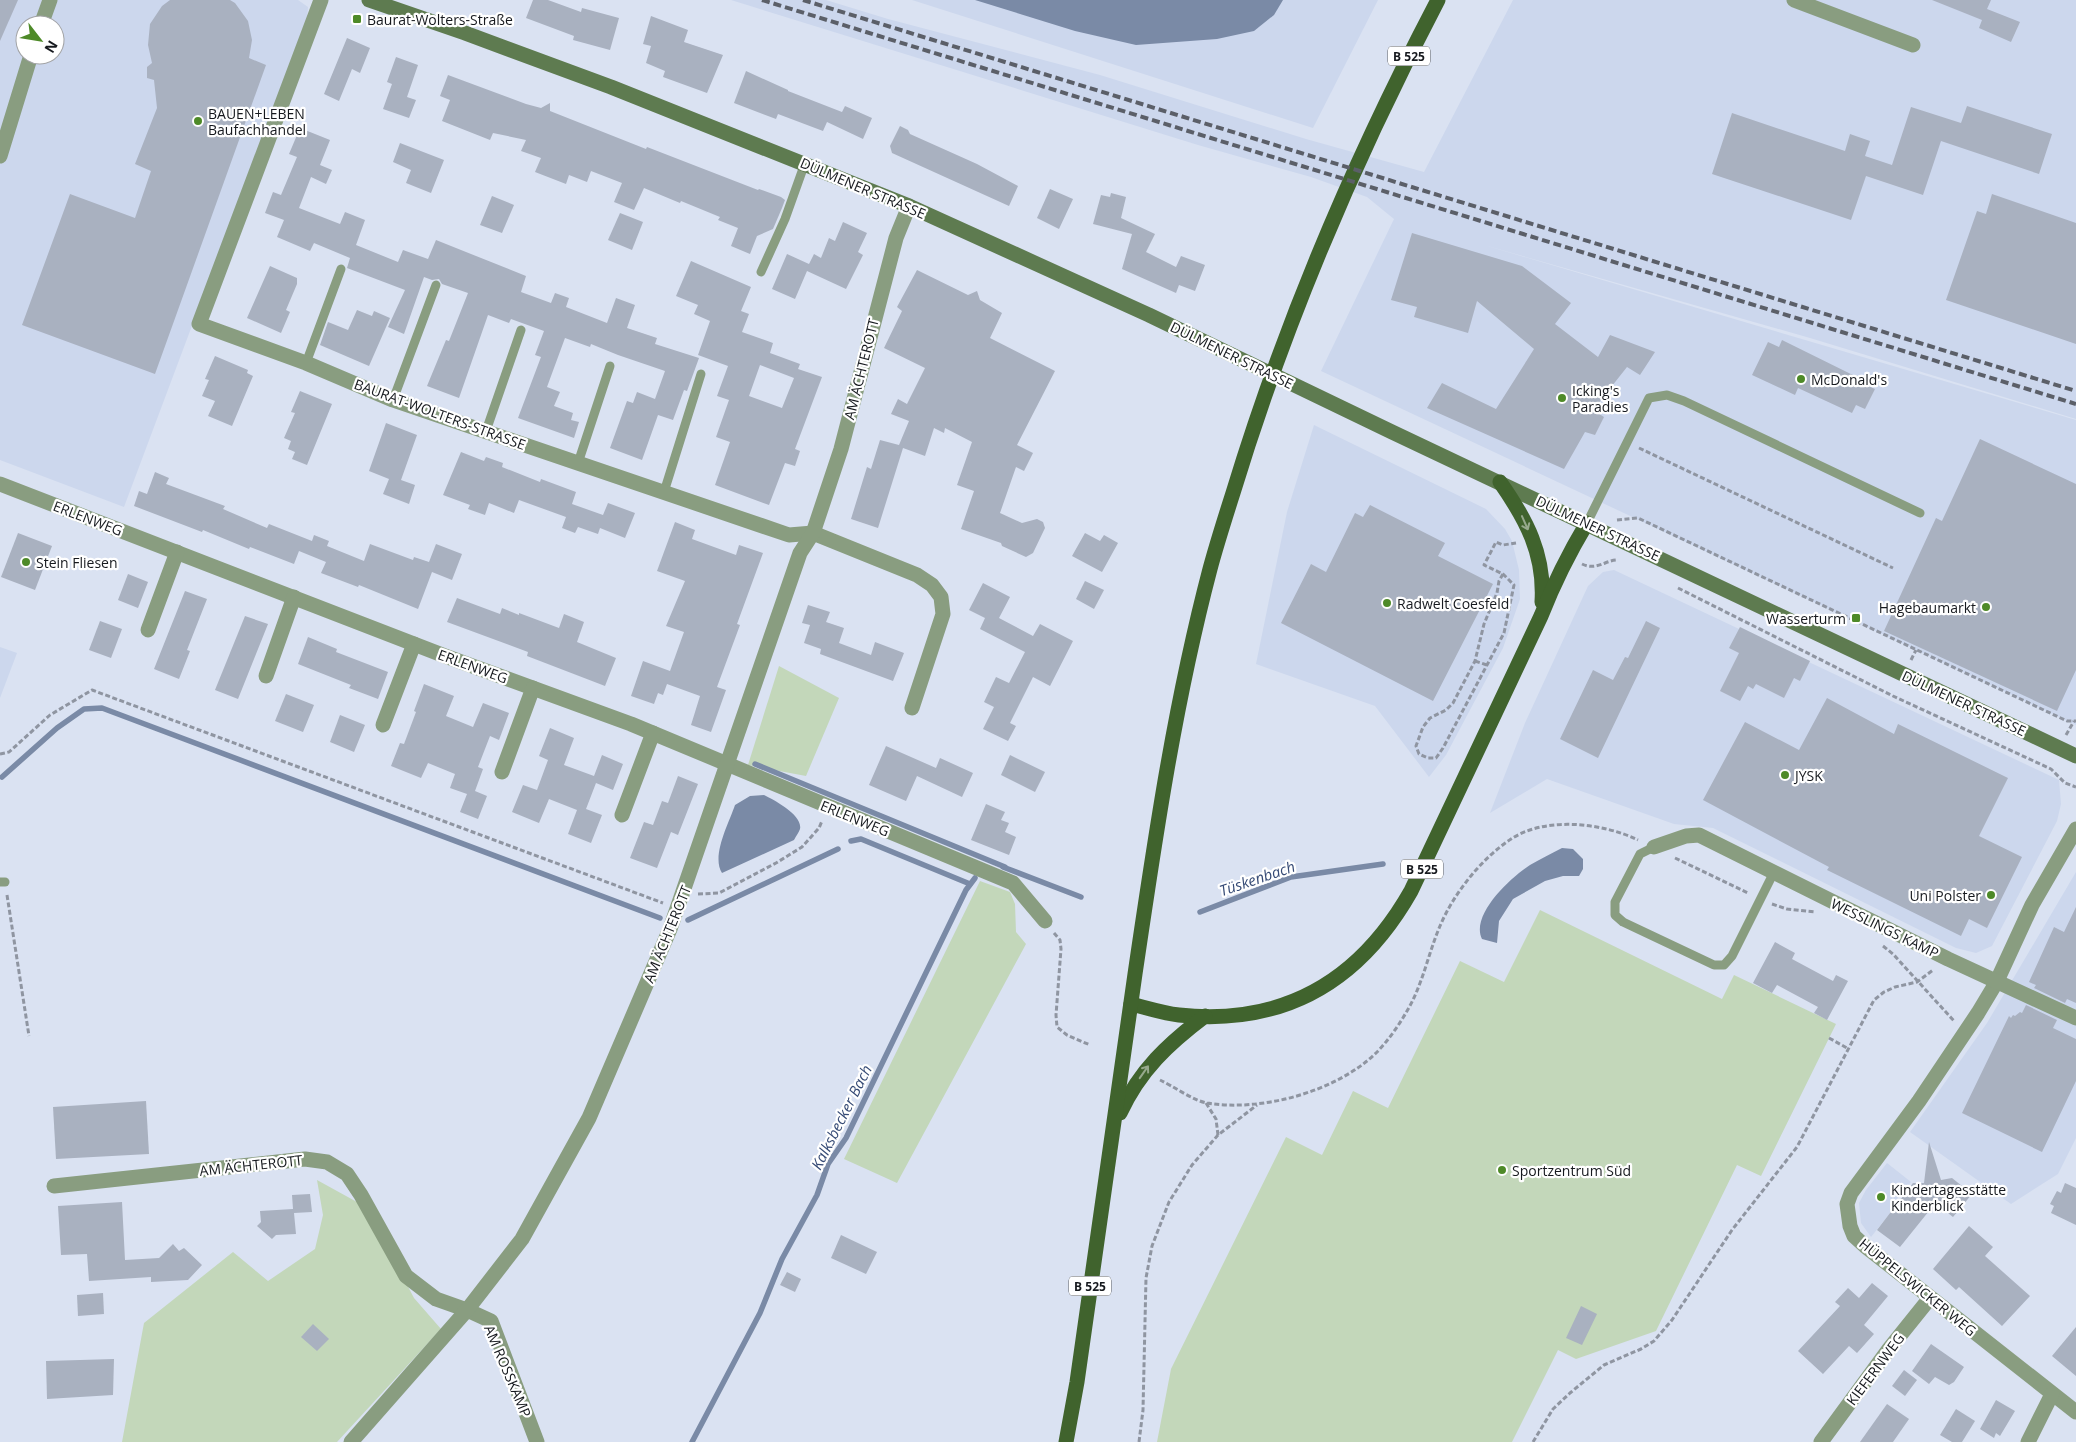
<svg xmlns="http://www.w3.org/2000/svg" width="2076" height="1442" viewBox="0 0 2076 1442" font-family="'Open Sans',sans-serif">
<style>
.built{fill:#ccd7ed;fill-rule:evenodd}
.green{fill:#c3d7ba}
.water{fill:#7a8aa6}
.lines{fill:none;stroke-linecap:round;stroke-linejoin:round}
.stream{stroke:#7a8aa6;stroke-width:5.5}
.building{fill:#a9b1c0;fill-rule:evenodd}
.path{stroke:#8f95a1;stroke-width:3;stroke-dasharray:5 2.5;stroke-linecap:butt}
.lane{stroke:#899d80;stroke-width:9}
.street{stroke:#899d80;stroke-width:15}
.secondary{stroke:#5e7b50;stroke-width:15}
.primary{stroke:#40632d;stroke-width:15}
.rail{stroke:#5b5f68;stroke-width:4;stroke-dasharray:8 4;stroke-linecap:butt}
.oneway{stroke:#96a98c}
.poi-dot{fill:#4e8a28;stroke:#fff;stroke-width:2}
.labels{text-anchor:middle;dominant-baseline:central;stroke-width:4.5;stroke-linejoin:round;paint-order:stroke}
.shield{fill:#fff;stroke:#5c5e62;stroke-width:1}
.shield-label{font-size:12px;font-weight:bold;fill:#16191e}
.poi-label{font-size:14px;fill:#16191e;stroke:#fff;text-anchor:start}
.street-label{font-size:14px;fill:#16191e;stroke:#fff}
.water-label{font-size:15px;font-style:italic;fill:#354a75;stroke:#fff}
</style>
<rect width="100%" height="100%" fill="#dae2f2"/>
<g class="built">
<path d="M0 0H298L308 7 307 19 124 507 0 460ZM25 25H55V55H25Z"/>
<polygon points="731,0 826,0 888,19 1100,75 1306,139 1424,172 1513,0 2076,0 2076,419 1810,338 1484,245 2076,420 2076,725 1321,371 1394,219 1367,197 1311,177 1198,145"/>
<polygon points="912,0 1378,0 1313,128"/>
<polygon points="1314,425 1486,509 1505,529 1512,541 1519,570 1520,599 1503,648 1446,755 1429,777 1375,706 1256,664 1287,512"/>
<polygon points="1614,570 2059,780 2061,804 2057,821 1992,946 1976,953 1956,948 1713,828 1674,824 1547,779 1490,813 1525,723 1588,586 1603,572"/>
<polygon points="0,647 17,653 0,698"/>
<polygon points="2076,872 2076,1138 2058,1174 2011,1204 1910,1132 1987,1023"/>
<polygon points="1887,1163 1911,1182 1892,1205 1894,1208 1871,1237 1861,1223 1859,1203 1866,1190"/>
</g>
<g class="green">
<polygon points="779,666 839,698 806,776 748,765"/>
<polygon points="980,881 1010,892 1015,904 1016,932 1026,944 897,1183 844,1159"/>
<polygon points="1540,910 1722,999 1734,975 1836,1024 1761,1176 1737,1165 1656,1331 1576,1359 1558,1350 1512,1442 1157,1442 1171,1369 1286,1137 1322,1155 1353,1091 1388,1108 1460,961 1504,982"/>
<polygon points="317,1180 366,1207 414,1298 441,1329 337,1442 122,1442 144,1323 233,1252 268,1281 315,1249 323,1215"/>
</g>
<g class="water">
<polygon points="975,0 1283,0 1274,15 1254,31 1217,39 1136,45 1075,31"/>
<path d="M764 795C774 800 803 815 800 829 799 832 796 836 794 840L722 873C711 856 729 823 735 805L750 796Z"/>
<path d="M1562 848 1573 849 1583 859V869L1579 876H1563L1545 881 1513 899 1499 921 1497 943 1482 939C1470 915 1511 877 1530 865 1540 859 1551 854 1562 848Z"/>
</g>
<g class="lines">
<g class="stream">
<polyline points="755,764 1005,867"/>
<polyline points="2,777 57,728 84,709 102,708 660,918"/>
<polyline points="851,841 861,839 970,884"/>
<polyline points="1003,867 1081,897"/>
<polyline points="1200,912 1291,877 1383,864"/>
<polyline points="688,920 838,849"/>
<polyline points="692,1442 760,1313 782,1259 817,1195 828,1164 846,1138 966,890 975,878"/>
</g>
</g>
<g class="building">
<polygon points="0,0 18,0 0,41"/>
<polygon points="170,0 230,0 235,3 248,21 252,40 249,58 266,65 155,374 22,325 70,194 135,218 151,171 135,164 157,108 154,80 147,78 147,67 152,63 148,45 150,24 162,6"/>
<polygon points="533,0 548,0 581,12 582,8 619,18 610,50 573,40 574,36 526,18"/>
<polygon points="1932,0 1991,0 1987,9 2020,22 2011,42 1979,28 1982,20"/>
<polygon points="651,16 688,30 684,42 723,55 707,93 663,77 665,71 646,63 651,46 643,44"/>
<polygon points="347,38 370,48 360,73 352,69 339,101 324,94"/>
<polygon points="396,57 418,65 407,97 416,100 409,118 383,109 392,84 387,82"/>
<polygon points="746,71 788,90 788,91 842,112 845,106 872,118 863,139 827,122 823,131 778,114 776,119 734,103"/>
<polygon points="448,75 526,104 541,108 550,103 550,111 646,149 647,147 758,190 759,189 781,197 785,200 782,208 773,229 757,236 750,254 731,246 738,228 718,220 720,217 681,201 680,203 644,188 634,210 614,202 622,183 591,171 587,182 569,175 566,184 535,172 541,158 521,151 526,140 493,133 490,140 442,121 450,100 440,96"/>
<polygon points="1967,106 2052,134 2039,174 1941,141 1923,195 1866,176 1851,220 1712,174 1732,113 1845,151 1850,134 1870,141 1865,156 1892,165 1911,107 1961,123"/>
<polygon points="900,126 908,130 910,134 977,164 1018,186 1009,206 892,153 890,146"/>
<polygon points="300,128 330,140 320,165 332,170 326,184 311,177 299,208 340,224 345,212 365,220 356,245 398,262 403,250 428,259 436,240 526,276 521,292 551,303 555,293 569,298 566,307 607,323 616,298 635,305 627,328 657,338 655,344 699,358 687,391 684,390 673,420 658,415 642,460 610,448 627,401 633,403 637,392 655,399 665,371 618,355 591,344 590,347 565,338 547,387 560,392 554,406 573,413 571,420 579,422 574,438 518,418 541,357 535,355 544,331 511,319 509,323 488,315 459,398 427,386 446,340 449,341 468,293 442,284 439,279 432,280 424,277 404,334 388,327 405,290 347,268 350,258 314,243 310,251 277,237 284,220 265,213 273,192 281,195 297,157 289,154"/>
<polygon points="400,143 444,160 431,193 406,183 411,170 393,162"/>
<polygon points="1050,189 1073,199 1059,229 1037,218"/>
<polygon points="1111,193 1126,197 1121,218 1155,234 1146,252 1176,267 1181,256 1205,265 1195,291 1179,285 1176,293 1122,269 1132,234 1093,224 1101,195 1110,197"/>
<polygon points="1992,194 2076,223 2076,344 1946,300 1977,211 1986,214"/>
<polygon points="492,196 514,205 502,233 480,225"/>
<polygon points="620,213 643,222 632,250 608,240"/>
<polygon points="843,222 867,233 858,252 863,255 846,289 807,271 795,299 772,289 787,254 809,264 814,254 821,258 829,238 835,241"/>
<polygon points="1412,233 1522,266 1571,303 1555,324 1598,357 1610,335 1655,352 1640,375 1627,367 1593,410 1604,417 1595,435 1585,432 1564,469 1427,408 1442,383 1496,409 1534,349 1477,301 1468,333 1414,317 1417,307 1391,300"/>
<path d="M691 261 751 287 741 311 749 314 742 332 773 343 770 353 800 364 798 369 822 377 795 449 800 451 795 466 785 463 769 505 715 485 730 442 716 437 729 400 717 396 728 366 698 355 710 321 694 314 698 305 676 296ZM760 365 794 378 782 408 749 396Z"/>
<polygon points="270,266 297,278 297,284 286,310 290,312 281,333 247,318"/>
<polygon points="917,270 968,295 977,291 980,300 1002,313 990,338 1055,371 1017,445 1033,453 1024,471 1016,467 1000,513 1022,523 1037,519 1043,522 1045,528 1033,553 1026,557 1002,546 1001,543 961,529 974,491 957,485 972,442 945,428 944,433 934,428 925,456 903,448 878,528 851,519 867,467 871,469 880,440 899,445 909,421 891,414 898,399 907,404 925,368 884,348 902,311 897,307"/>
<polygon points="357,310 372,316 374,311 390,318 369,366 320,345 328,322 348,330"/>
<polygon points="1782,340 1867,382 1866,385 1875,389 1865,409 1856,405 1852,413 1798,388 1795,395 1752,375 1768,342 1779,347"/>
<polygon points="215,356 248,370 247,373 253,376 232,426 208,416 215,401 202,396 209,380 205,379"/>
<polygon points="300,391 332,404 307,465 292,459 295,452 288,449 291,441 284,438 295,413 291,412"/>
<polygon points="386,423 417,435 401,480 415,485 409,504 383,494 389,479 369,471"/>
<polygon points="1980,439 2076,484 2076,670 2057,711 1884,631 1936,518 1942,521"/>
<polygon points="461,452 484,461 486,457 503,463 502,467 540,482 541,479 576,492 572,504 603,515 608,503 635,513 625,538 600,528 598,534 578,527 575,533 562,528 566,517 519,500 514,513 489,503 485,515 468,509 470,505 443,495"/>
<polygon points="155,472 169,478 166,484 225,506 223,509 267,528 269,524 312,541 314,535 329,541 327,546 364,561 370,544 413,560 414,557 429,562 436,544 462,554 452,580 432,572 418,609 359,585 358,587 321,573 326,562 299,551 294,564 250,547 249,549 203,530 202,532 134,506 139,491 147,494"/>
<polygon points="1370,505 1445,543 1438,556 1493,584 1433,701 1281,623 1311,564 1326,572 1355,513 1363,517"/>
<polygon points="675,522 695,530 692,539 736,555 739,545 763,553 737,624 740,625 717,687 726,690 711,732 691,725 700,696 667,684 663,695 658,693 654,704 631,696 643,661 670,671 684,632 666,626 685,581 657,571"/>
<polygon points="18,533 52,546 35,590 1,577"/>
<polygon points="1085,533 1100,541 1104,535 1118,543 1102,572 1072,556"/>
<polygon points="128,574 148,582 138,608 118,600"/>
<polygon points="1085,581 1104,590 1094,609 1076,599"/>
<polygon points="983,583 1010,597 999,618 1033,636 1040,624 1073,641 1050,686 1033,677 1010,723 1016,726 1008,741 983,729 994,707 984,702 996,677 1009,683 1025,652 980,629 985,618 969,610"/>
<polygon points="185,591 207,599 187,650 190,651 179,679 154,669"/>
<polygon points="457,598 500,614 502,608 519,615 519,613 559,628 564,614 584,622 577,642 616,658 605,686 527,656 528,652 447,622"/>
<polygon points="808,605 830,612 826,622 844,628 839,643 871,655 875,642 904,653 893,681 820,654 821,649 804,643 810,625 802,623"/>
<polygon points="245,616 268,624 238,699 215,690"/>
<polygon points="100,621 122,629 111,658 89,650"/>
<polygon points="1646,621 1660,628 1598,758 1560,739 1593,670 1613,680 1625,657 1628,658"/>
<polygon points="1740,627 1810,661 1800,681 1794,678 1784,698 1756,684 1753,689 1748,686 1740,701 1720,691 1739,653 1729,648"/>
<polygon points="308,637 337,649 336,652 388,672 378,699 349,688 351,685 298,664"/>
<polygon points="424,684 454,696 446,716 473,727 483,703 509,713 499,740 490,736 478,767 483,769 475,791 487,796 478,819 460,812 467,794 450,788 455,774 428,763 421,778 391,766 400,743 404,744 416,712 414,711"/>
<polygon points="286,694 314,705 303,732 275,721"/>
<polygon points="1827,698 1894,734 1898,724 2008,778 1979,836 2022,857 1987,928 1969,919 1961,936 1827,870 1829,867 1703,800 1745,722 1799,750"/>
<polygon points="340,715 365,725 354,752 330,742"/>
<polygon points="550,728 574,738 564,765 594,776 602,755 623,764 613,790 596,783 586,809 602,815 591,843 568,834 577,810 549,799 539,823 512,812 523,785 537,790 548,760 539,756"/>
<polygon points="886,746 936,768 940,758 973,773 962,797 917,776 906,801 869,785"/>
<polygon points="1010,755 1045,772 1035,792 1001,775"/>
<polygon points="678,776 698,784 678,835 671,832 657,868 630,858 644,822 653,825 662,801 668,803"/>
<polygon points="986,804 1005,812 1001,820 1009,823 1005,832 1016,837 1009,855 971,840"/>
<polygon points="2076,907 2076,1003 2067,999 2065,1003 2034,988 2036,985 2029,982 2054,927 2064,932"/>
<polygon points="1775,942 1795,953 1792,959 1833,981 1836,975 1848,981 1827,1020 1814,1013 1818,1007 1777,985 1772,993 1753,983"/>
<polygon points="2026,1005 2057,1020 2053,1028 2076,1039 2076,1081 2042,1152 1962,1113 2009,1016 2011,1018 2013,1015 2015,1016 2020,1012 2022,1013"/>
<polygon points="146,1101 149,1154 56,1159 53,1107"/>
<polygon points="1929,1142 1941,1180 1952,1178 1972,1194 1953,1217 1944,1210 1929,1211 1900,1247 1877,1230 1913,1183 1924,1183"/>
<polygon points="2065,1183 2076,1188 2076,1225 2051,1213 2054,1206 2050,1204 2057,1191 2061,1193"/>
<polygon points="310,1194 312,1212 294,1213 296,1234 276,1235 272,1239 257,1226 261,1222 260,1211 293,1209 292,1195"/>
<polygon points="122,1202 125,1260 159,1258 173,1244 179,1251 184,1248 202,1265 188,1280 151,1282 151,1277 89,1281 87,1254 61,1255 58,1206"/>
<polygon points="1969,1226 1993,1247 1985,1256 2030,1296 2002,1326 1959,1287 1956,1290 1933,1269"/>
<polygon points="841,1235 877,1252 866,1274 831,1258"/>
<polygon points="787,1272 801,1279 795,1292 780,1285"/>
<polygon points="1872,1283 1888,1296 1864,1325 1874,1334 1857,1353 1849,1346 1823,1374 1798,1351 1840,1306 1835,1302 1848,1288 1859,1298"/>
<polygon points="103,1293 104,1314 78,1316 77,1295"/>
<polygon points="1581,1306 1597,1314 1582,1345 1566,1338"/>
<polygon points="313,1324 329,1339 317,1351 301,1337"/>
<polygon points="2076,1327 2076,1376 2052,1356"/>
<polygon points="1931,1344 1964,1367 1954,1382 1949,1385 1935,1377 1929,1384 1912,1371"/>
<polygon points="114,1359 113,1395 47,1399 46,1361"/>
<polygon points="1904,1370 1917,1380 1905,1396 1892,1386"/>
<polygon points="1996,1400 2015,1411 2000,1436 1996,1433 1994,1438 1980,1429"/>
<polygon points="1887,1404 1909,1419 1893,1442 1860,1442"/>
<polygon points="1956,1409 1975,1421 1962,1442 1952,1442 1940,1435"/>
</g>
<g class="lines">
<g class="path">
<polyline points="1639,448 1893,568"/>
<polyline points="1617,520 1638,518 2067,721 2076,721"/>
<path d="M1582 564C1597 571 1605 560 1618 560"/>
<polyline points="1503,574 1499,581 1497,593 1484,624 1475,661 1453,703 1446,710 1430,718 1423,727 1416,746 1419,754 1428,758 1436,758 1443,748 1504,633 1514,585 1503,574 1484,565 1496,542 1503,545 1516,543"/>
<polyline points="1678,588 1893,696 2051,769 2065,783 2076,787"/>
<polyline points="1911,660 1916,650"/>
<polyline points="1475,661 1487,665"/>
<polyline points="2066,735 2074,721"/>
<polyline points="0,754 9,752 50,715 92,690 663,903"/>
<polyline points="1675,858 1748,893"/>
<polyline points="698,894 719,893 776,863 802,847 819,828 822,821"/>
<polyline points="7,895 29,1036"/>
<polyline points="1772,904 1787,909 1815,912"/>
<polyline points="1054,933 1060,940 1061,949 1056,1015 1057,1027 1067,1035 1090,1045"/>
<polyline points="1883,946 1893,954 1954,1021"/>
<polyline points="1829,1038 1847,1048"/>
<path d="M1160 1080C1173 1086 1194 1101 1207 1103 1261 1112 1336 1092 1376 1053 1388 1041 1399 1025 1407 1011 1423 984 1428 954 1440 926 1454 893 1481 859 1511 839 1546 816 1603 823 1638 840"/>
<polyline points="1206,1103 1216,1119 1218,1135"/>
<polyline points="1139,1442 1143,1410 1146,1278 1152,1246 1169,1202 1192,1165 1218,1135 1257,1105"/>
<polyline points="1533,1442 1553,1409 1570,1393 1604,1365 1641,1349 1654,1341 1672,1320 1732,1230 1797,1147 1874,1000 1884,992 1895,987 1917,982 1933,970"/>
</g>
<g class="lane">
<polyline points="761,272 785,219 805,163"/>
<polyline points="306,363 341,269"/>
<polyline points="393,400 436,285"/>
<polyline points="486,431 521,330"/>
<polyline points="578,463 610,366"/>
<polyline points="664,492 701,374"/>
<polyline points="1587,523 1649,398 1667,395 1684,401 1920,513"/>
<polyline points="1654,847 1640,854 1615,902 1615,915 1623,922 1714,965 1724,965 1732,956 1774,872"/>
<polyline points="0,882 5,882"/>
</g>
<g class="street">
<polyline points="321,0 199,324 306,363 393,400 789,535 813,533 917,575 932,585 941,597 943,614 912,708"/>
<polyline points="1794,0 1913,45"/>
<polyline points="41,25 50,0"/>
<polyline points="0,156 31,55"/>
<polyline points="0,484 445,656 631,724 1013,883 1045,921"/>
<polyline points="148,630 177,552"/>
<polyline points="266,676 294,597"/>
<polyline points="383,725 414,644"/>
<polyline points="502,772 533,688"/>
<polyline points="622,815 653,733"/>
<polyline points="2076,829 2032,905 1996,983 1978,1013 1919,1101 1851,1193 1847,1204 1850,1226 1854,1236 1865,1246 2076,1412"/>
<polyline points="1654,847 1686,836 1699,835 1948,959 2076,1018"/>
<polyline points="54,1186 305,1159 327,1162 347,1174 361,1195 406,1276 436,1299 467,1310 491,1321 537,1442"/>
<polyline points="351,1442 467,1310 522,1239 589,1118 670,929 800,553 813,533 841,449 896,238 909,206"/>
<polyline points="1821,1442 1889,1349 1930,1298"/>
<polyline points="2028,1442 2052,1394"/>
</g>
<polyline class="secondary" points="369,0 465,33 611,87 909,206 1149,315 1392,432 2076,756"/>
<g class="primary">
<path d="M1500 482C1526 519 1545 554 1542 602"/>
<path d="M1131 1004C1147 1008 1163 1013 1179 1015 1284 1026 1360 981 1411 891L1541 616C1554 583 1569 553 1587 523"/>
<path d="M1120 1113C1140 1070 1168 1044 1205 1016"/>
<path d="M1066 1442 1077 1382C1096 1246 1116 1110 1135 974 1155 838 1175 702 1210 569 1217 543 1225 518 1233 493 1285 322 1355 158 1438 0"/>
</g>
<g class="rail">
<polyline points="762,0 2076,404"/>
<polyline points="803,0 2076,391"/>
</g>
</g>
<defs><path id="oneway-shaft" d="M-6 0H5M1.5-3L5.5 0L1.5 3" fill="none" stroke-width="1.6" stroke-linecap="round" stroke-linejoin="round" transform="scale(1.25)"/></defs>
<g class="oneway">
<use href="#oneway-shaft" transform="translate(1525 523) rotate(66)"/>
<use href="#oneway-shaft" transform="translate(1144 1072) rotate(-55)"/>
</g>
<g class="poi-dot">
<rect x="352" y="14" width="10" height="10" rx="2.5"/>
<circle cx="198" cy="121" r="5"/>
<circle cx="1801" cy="379" r="5"/>
<circle cx="1562" cy="398" r="5"/>
<circle cx="26" cy="562" r="5"/>
<circle cx="1387" cy="603" r="5"/>
<circle cx="1986" cy="607" r="5"/>
<rect x="1851" y="613" width="10" height="10" rx="2.5"/>
<circle cx="1785" cy="775" r="5"/>
<circle cx="1991" cy="895" r="5"/>
<circle cx="1502" cy="1170" r="5"/>
<circle cx="1881" cy="1197" r="5"/>
</g>
<g class="labels">
<g class="shield">
<rect x="1388" y="46.5" width="42" height="19" rx="4"/>
<rect x="1401" y="859.5" width="42" height="19" rx="4"/>
<rect x="1069" y="1276.5" width="42" height="19" rx="4"/>
</g>
<g class="shield-label">
<text x="1409" y="56">B 525</text>
<text x="1422" y="869">B 525</text>
<text x="1090" y="1286">B 525</text>
</g>
<g class="poi-label">
<text x="367" y="19">Baurat-Wolters-Straße</text>
<text x="208" y="113">BAUEN+LEBEN<tspan x="208" dy="16">Baufachhandel</tspan></text>
<text x="1811" y="379">McDonald's</text>
<text x="1572" y="390">Icking's<tspan x="1572" dy="16">Paradies</tspan></text>
<text x="36" y="562">Stein Fliesen</text>
<text x="1397" y="603">Radwelt Coesfeld</text>
<text x="1976" y="607" text-anchor="end">Hagebaumarkt</text>
<text x="1846" y="618" text-anchor="end">Wasserturm</text>
<text x="1795" y="775">JYSK</text>
<text x="1981" y="895" text-anchor="end">Uni Polster</text>
<text x="1512" y="1170">Sportzentrum Süd</text>
<text x="1891" y="1189">Kindertagesstätte<tspan x="1891" dy="16">Kinderblick</tspan></text>
</g>
<g class="street-label">
<text transform="translate(863 188) rotate(23)">DÜLMENER STRASSE</text>
<text transform="translate(1232 355) rotate(26)">DÜLMENER STRASSE</text>
<text transform="translate(861 369) rotate(-76)">AM ÄCHTEROTT</text>
<text transform="translate(440 414) rotate(20)">BAURAT-WOLTERS-STRASSE</text>
<text transform="translate(88 518) rotate(21)">ERLENWEG</text>
<text transform="translate(1598 528) rotate(25)">DÜLMENER STRASSE</text>
<text transform="translate(473 666) rotate(20)">ERLENWEG</text>
<text transform="translate(1964 703) rotate(25)">DÜLMENER STRASSE</text>
<text transform="translate(855 818) rotate(22)">ERLENWEG</text>
<text transform="translate(1885 928) rotate(26)">WESSLINGS KAMP</text>
<text transform="translate(667 934) rotate(-68)">AM ÄCHTEROTT</text>
<text transform="translate(251 1165) rotate(-6)">AM ÄCHTEROTT</text>
<text transform="translate(1918 1287) rotate(39)">HÜPPELSWICKER WEG</text>
<text transform="translate(1875 1369) rotate(-53)">KIEFERNWEG</text>
<text transform="translate(508 1371) rotate(67)">AM ROSSKAMP</text>
</g>
<g class="water-label">
<text transform="translate(1257 878) rotate(-19)">Tüskenbach</text>
<text transform="translate(841 1117) rotate(-63)">Kalksbecker Bach</text>
</g>
</g>
<g transform="translate(40 40) rotate(121)"><circle r="24" fill="#ffffff" stroke="#a2a3a5"/>
<path d="M0-4L9 19L0 12L-9 19Z" fill="#4e8a28"/>
<text y="-8" font-size="14" font-weight="bold" text-anchor="middle" fill="#16191e">N</text>
</g>
</svg>
